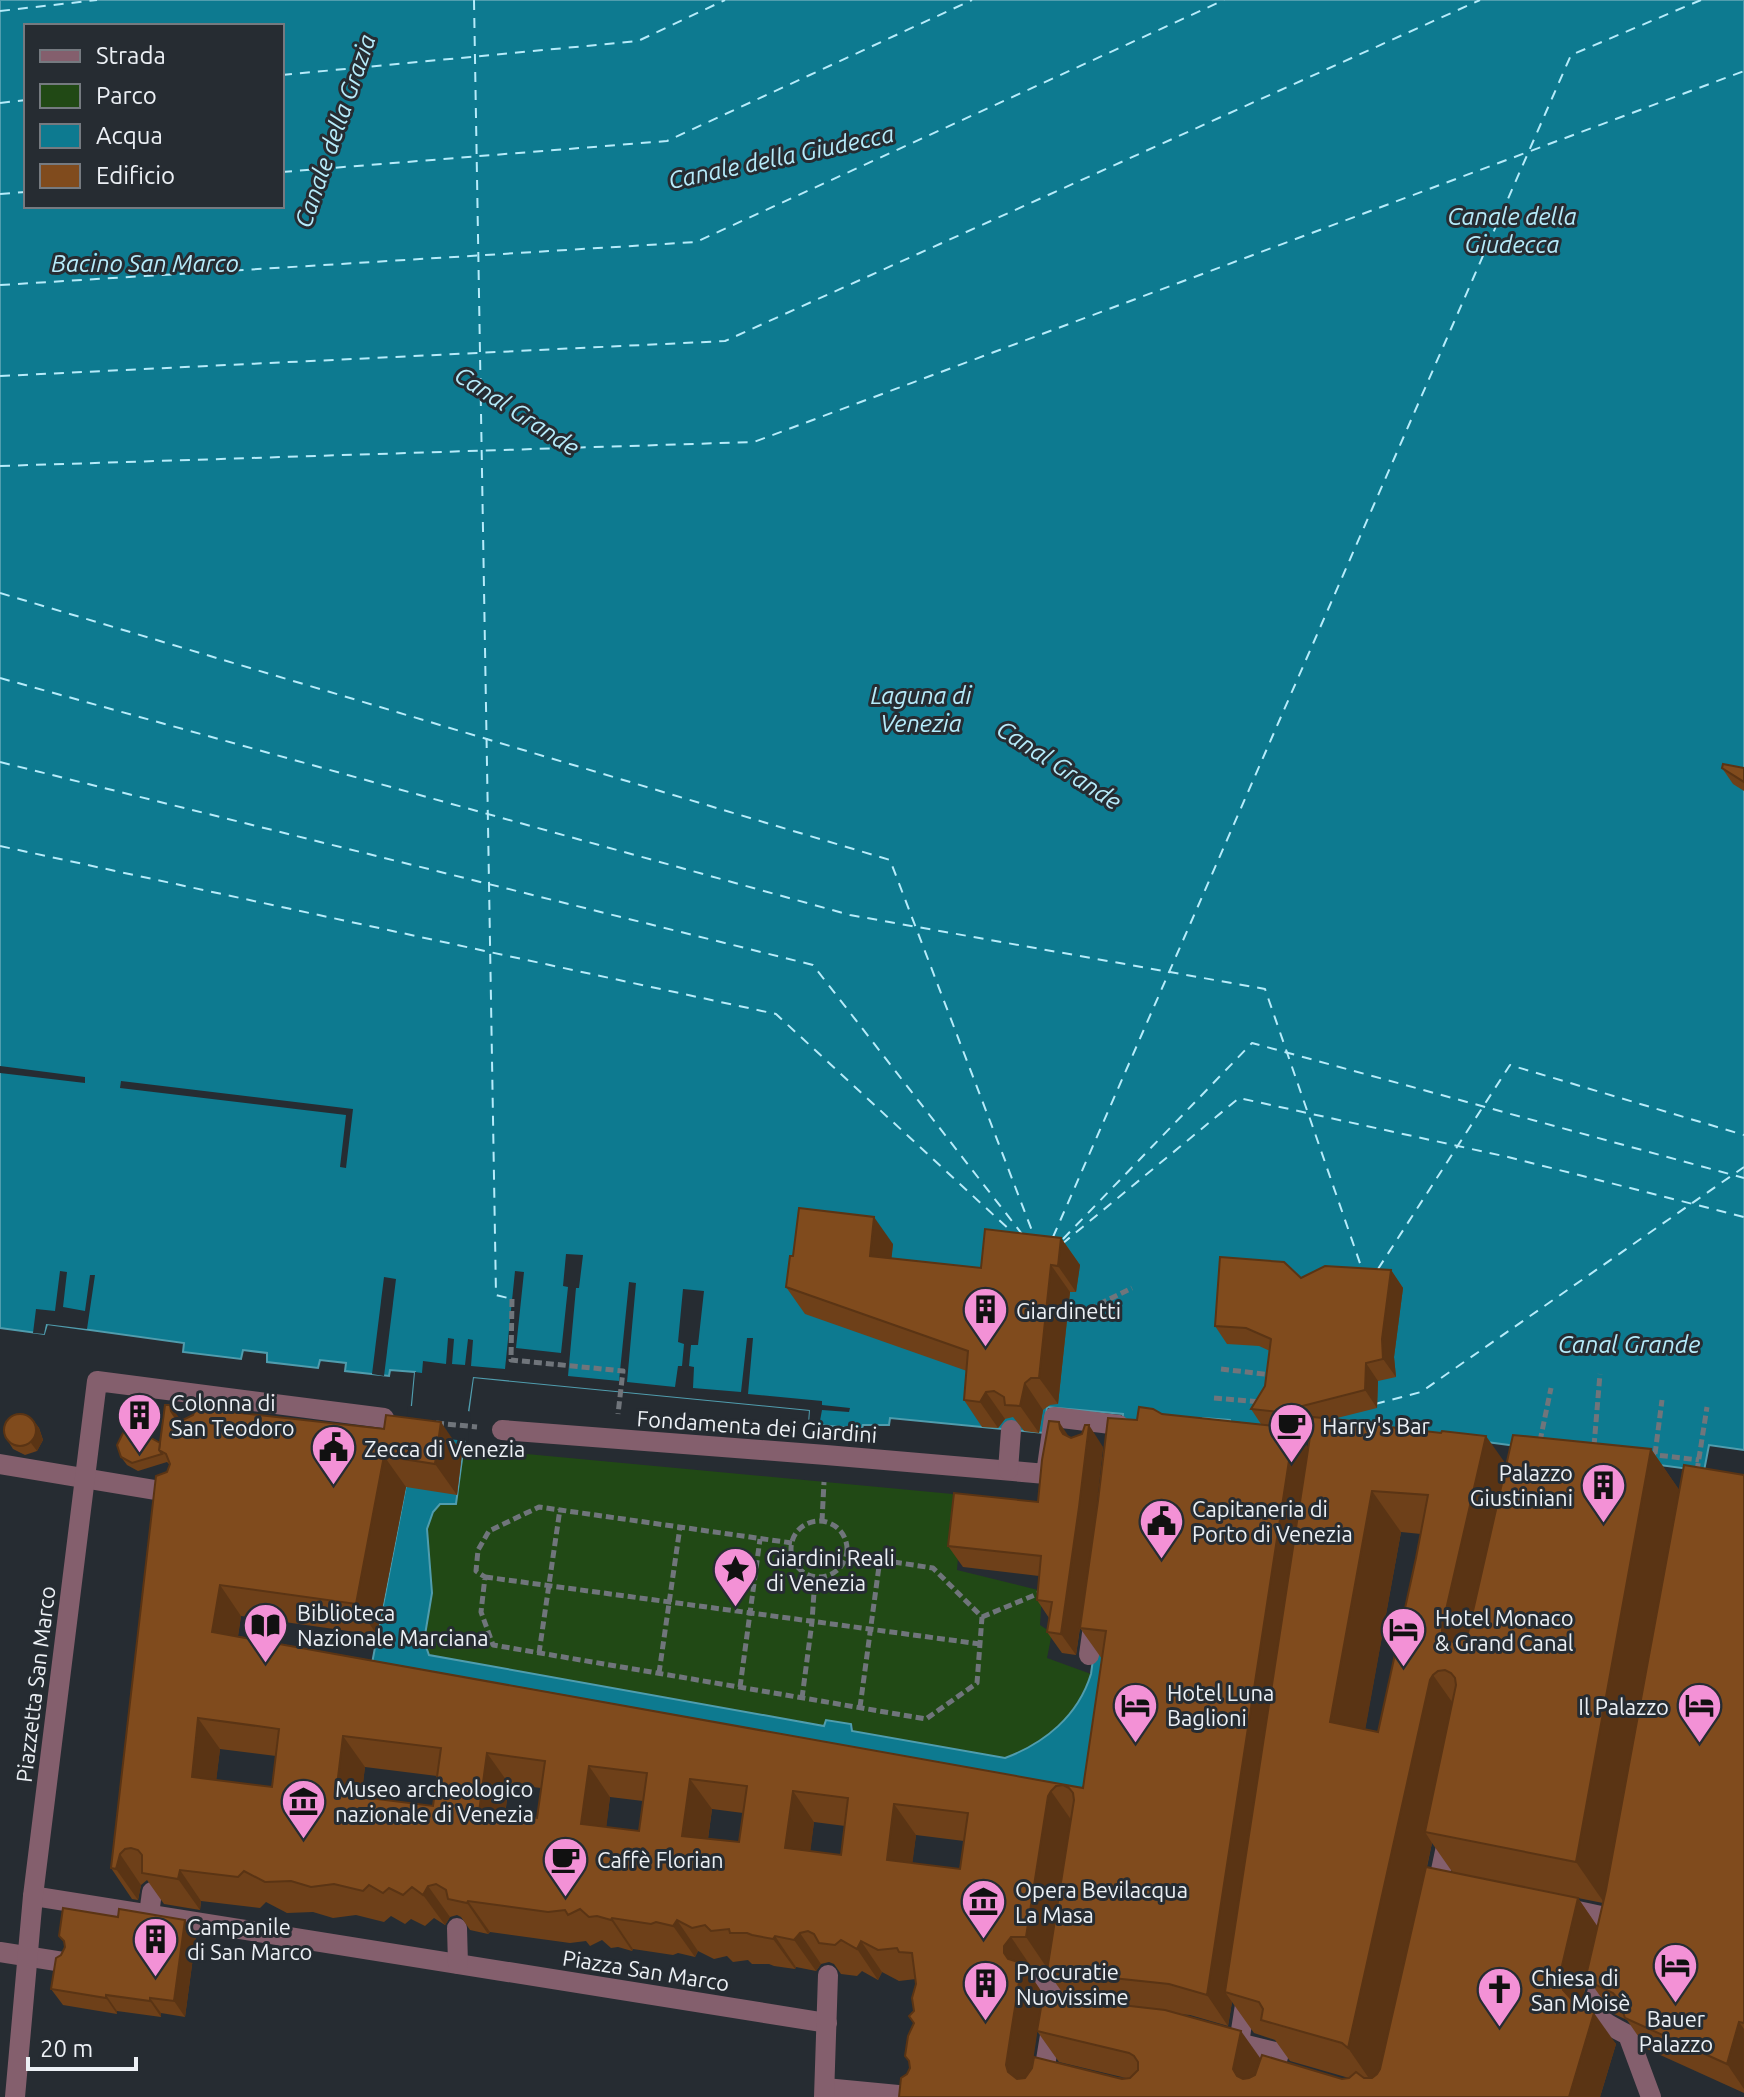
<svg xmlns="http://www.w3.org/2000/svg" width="1744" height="2097" viewBox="0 0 1744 2097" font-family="Ubuntu,sans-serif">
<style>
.green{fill:#214915}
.water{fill:#0d7a90;stroke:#509dae;stroke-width:2;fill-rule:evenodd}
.pier{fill:#262c32}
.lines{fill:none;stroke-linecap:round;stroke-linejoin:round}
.ferry{stroke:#b6ebfa;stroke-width:2;stroke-dasharray:10 8;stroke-linecap:butt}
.path{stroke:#70757b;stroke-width:5;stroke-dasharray:8 4;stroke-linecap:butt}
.minor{stroke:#845f6d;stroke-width:20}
.wall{fill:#6e4019;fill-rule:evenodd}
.shaded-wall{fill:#5a3414}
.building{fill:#804b1d;stroke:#5a3414;stroke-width:2;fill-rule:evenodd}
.labels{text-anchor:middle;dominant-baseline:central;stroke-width:6;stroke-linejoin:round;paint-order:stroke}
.poi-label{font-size:22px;fill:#ecf0f5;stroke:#262c32;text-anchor:start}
.street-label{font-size:22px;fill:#ecf0f5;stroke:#262c32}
.water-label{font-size:24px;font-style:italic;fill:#b6ebfa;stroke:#262c32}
</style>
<rect width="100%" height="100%" fill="#262c32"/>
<path class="green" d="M463 1448 963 1495 957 1570 1042 1591 1040 1625 1052 1633 1047 1658 1091 1674C1078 1716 1045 1743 1005 1758L852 1731 853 1726H825L429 1655 424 1641 432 1593 427 1529 433 1512 440 1504H456Z"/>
<path class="water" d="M0 0H1744V1450L1709 1445 1704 1471 1479 1441 1231 1424 1230 1420 1203 1418 1105 1818 357 1742 410 1464 409 1435 415 1372 390 1370 389 1376 345 1371 346 1363 320 1360 318 1368 267 1362V1353L243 1350 241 1359 183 1352 184 1343 47 1324 44 1334 0 1328ZM26 26H282V206H26ZM473 1377 810 1410 809 1424 862 1429 863 1425H889L890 1418 1044 1433 1047 1407 1123 1414 1111 1529 1091 1674C1078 1716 1045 1743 1005 1758L852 1731 851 1724 826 1720 824 1726 429 1655 424 1641 432 1593 427 1529 433 1512 440 1504H456Z"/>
<g class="pier">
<polygon points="0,1066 85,1077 85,1083 0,1073"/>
<polygon points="121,1081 353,1109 346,1168 340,1167 346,1115 120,1088"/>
<polygon points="566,1254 583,1255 579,1288 576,1288 568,1376 619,1381 629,1282 636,1283 627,1382 675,1387 678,1366 682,1366 684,1344 678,1342 683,1289 704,1291 698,1345 691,1345 689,1366 694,1367 693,1388 741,1392 747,1338 753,1338 748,1394 822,1401 822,1405 850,1408 849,1412 822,1410 819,1426 809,1424 810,1410 473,1377 468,1411 471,1412 468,1441 405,1435 408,1406 412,1406 415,1372 422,1373 423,1361 446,1364 448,1338 454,1339 452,1364 465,1365 468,1339 473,1340 471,1366 505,1369 515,1271 524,1272 516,1348 561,1353 568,1287 563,1286"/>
<polygon points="60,1271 67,1272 63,1307 85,1311 90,1275 95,1275 87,1329 46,1324 44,1334 33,1333 36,1309 55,1311"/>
<polygon points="384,1277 396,1279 384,1376 372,1374"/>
</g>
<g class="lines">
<g class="ferry">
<polyline points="474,0 496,1295 512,1299"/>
<polyline points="0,11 97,0"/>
<polyline points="282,75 638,41 725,0"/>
<polyline points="0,103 26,100"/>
<polyline points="282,172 667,141 972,0"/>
<polyline points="0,194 26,192"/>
<polyline points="0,285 696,242 1224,0"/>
<polyline points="0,376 725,341 1480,0"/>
<polyline points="0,466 754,442 1744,71"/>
<polyline points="0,593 890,860 1034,1236"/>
<polyline points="0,678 850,915 1265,989 1362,1269"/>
<polyline points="0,762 813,965 1022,1234"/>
<polyline points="0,846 776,1014 1012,1232"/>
<polyline points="1053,1237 1571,55 1701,0"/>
<polyline points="1063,1239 1252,1043 1744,1178"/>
<polyline points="1062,1244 1239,1098 1508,1157 1744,1217"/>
<polyline points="1378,1269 1510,1065 1744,1135"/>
<polyline points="1375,1404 1421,1392 1744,1167"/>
</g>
<g class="path">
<polyline points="512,1299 511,1360 623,1371 618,1414"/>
<polyline points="1067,1320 1132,1288"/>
<polyline points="1221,1369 1272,1375"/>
<polyline points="1214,1398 1261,1402"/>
<polyline points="436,1423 477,1427"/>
<polyline points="1540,1441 1551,1388"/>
<polyline points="1594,1446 1600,1374"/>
<polyline points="1648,1454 1699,1460"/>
<polyline points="1655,1454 1662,1400"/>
<polyline points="1697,1471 1707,1407"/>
<polyline points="822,1521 824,1482"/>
<circle cx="819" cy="1549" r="28"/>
<polyline points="792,1543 539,1507 489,1531 478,1550 476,1571 485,1577 481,1612 493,1645 926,1719 977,1683 982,1617 933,1568 847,1555"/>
<polyline points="485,1577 980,1644"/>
<polyline points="982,1617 1042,1592"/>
<polyline points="539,1653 560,1509"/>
<polyline points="659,1673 680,1527"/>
<polyline points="740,1687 760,1539"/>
<polyline points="802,1698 812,1622 815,1577"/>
<polyline points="860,1707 880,1559"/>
</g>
<g class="minor">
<polyline points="502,1430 826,1455 1046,1474 1054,1417 1119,1425 1117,1441"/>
<polyline points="0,1464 179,1494"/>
<polyline points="1008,1470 1011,1430"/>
<polyline points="1089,1655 1094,1619"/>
<polyline points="1436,1894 1449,1832"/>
<polyline points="33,1896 827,2023"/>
<polyline points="1564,1908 1615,1919"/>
<polyline points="149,1914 152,1892"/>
<polyline points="457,1928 458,1964"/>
<polyline points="0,1952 63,1962"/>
<path d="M1603 1970C1593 2014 1584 2013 1628 2035L1651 2097"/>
<polyline points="1038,1980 1059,1983"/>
<polyline points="1226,2040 1279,2053 1267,2097"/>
<polyline points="1239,2043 1247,1992"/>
<polyline points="1044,2072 1062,1962"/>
<polyline points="825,2088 919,2097"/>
<polyline points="15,2097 33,1896 97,1381 384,1418"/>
<polyline points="824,2097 828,1975"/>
</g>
</g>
<g class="wall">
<polygon points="1722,768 1744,768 1744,791 1733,784"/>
<polygon points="1061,1238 1080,1265 1076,1292 1070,1292 1058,1404 1050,1405 1043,1410 1039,1433 1024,1431 1013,1417 1005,1419 998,1428 982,1427 964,1400 967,1371 805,1314 786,1287 793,1256 893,1244 891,1258 981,1268"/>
<path d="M1391 1270 1403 1288 1394 1357 1396 1377 1378 1381 1377 1408 1333 1419 1383 1426 1506 1465 1651 1449 1679 1490 1744 1475V2093L1647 2049 1627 2020 1614 2014 1608 2007 1588 1979 1581 2005 1616 2044 1600 2097H899L910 2068 914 2023 916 1979 899 1981 882 1972 878 1980 862 1971 857 1976 841 1974 834 1964 829 1962 821 1964 816 1971 796 1967 795 1969 774 1966 769 1964H752L748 1960 733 1962 727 1956 714 1959 698 1951 695 1957 678 1953 673 1955 633 1949 632 1951 618 1947 611 1948 602 1940 590 1946 586 1941 570 1943 490 1932 488 1934 470 1930 461 1917 457 1915 450 1917 445 1925 434 1918 425 1926 411 1919 405 1924 391 1916 384 1922 356 1915 333 1918 313 1912 287 1913 266 1902 260 1908 201 1901 200 1910 164 1904 147 1880 141 1885 138 1900 132 1899 111 1868 167 1472 170 1465 167 1462 138 1471 127 1465 121 1457 160 1443 180 1419 462 1453 457 1495 406 1487 377 1635 241 1616 238 1636 1083 1788 1102 1659 1080 1628 1076 1655 1062 1653 1047 1632 1049 1618 1037 1600 1039 1576 963 1567 948 1546 1038 1502 1070 1437 1103 1447 1092 1545 1137 1420 1162 1414 1261 1424 1251 1409 1265 1386 1270 1351 1259 1346 1227 1344 1215 1326 1301 1278ZM1312 1424 1308 1448 1295 1429ZM1401 1532 1421 1534 1378 1732 1365 1729ZM220 1749 276 1756 272 1787 216 1780ZM365 1767 437 1776 433 1806 361 1797ZM509 1784 541 1788 537 1818 505 1815ZM610 1797 643 1801 639 1831 606 1827ZM712 1809 743 1813 739 1842 708 1839ZM814 1822 845 1826 841 1855 810 1851ZM916 1835 964 1841 960 1869 912 1863ZM1432 1843 1453 1873 1427 1867ZM1578 1898 1603 1903 1598 1927ZM1032 1968H1047V1971L1067 1999 1043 1996V1994L1029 1973ZM1232 2002 1254 2033 1275 2040 1290 2061 1349 2078 1342 2079 1261 2059 1179 2014 1190 2015 1228 2026ZM1037 2031 1059 2062 1126 2078 1031 2069Z"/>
<polygon points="33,1420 39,1428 43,1440 37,1451 25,1455 13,1449 8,1441"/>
<polygon points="196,1935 185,2017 161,2013 161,2017 117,2011 117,2014 63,2005 51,1989 65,1947 64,1942 59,1936"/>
</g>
<g class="shaded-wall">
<polygon points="874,1217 893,1244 889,1283 870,1256"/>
<polygon points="1061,1238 1080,1265 1076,1292 1058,1266"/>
<polygon points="1051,1265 1070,1292 1058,1404 1039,1378"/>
<polygon points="1391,1270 1403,1288 1394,1357 1396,1377 1383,1359 1382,1339"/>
<polygon points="1366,1363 1378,1381 1377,1408 1365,1390"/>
<polygon points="1025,1383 1043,1410 1039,1433 1020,1406"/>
<polygon points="986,1392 1005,1419 998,1428 980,1402"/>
<polygon points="170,1405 192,1436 193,1442 171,1411"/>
<polygon points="33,1420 39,1428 43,1440 37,1451 31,1443"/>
<polygon points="441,1422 462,1453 457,1495 435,1464"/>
<polygon points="1059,1422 1074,1444 1075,1450 1060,1429"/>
<polygon points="1089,1425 1103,1447 1094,1528 1076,1655 1061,1634"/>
<polygon points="1294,1428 1316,1458 1225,1992 1232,2002 1228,2026 1207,1995"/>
<polygon points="1486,1436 1515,1477 1471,1668 1446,1639 1442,1633 1442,1627"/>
<polygon points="1651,1449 1680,1491 1605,1904 1576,1862"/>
<polygon points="384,1456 406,1487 377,1635 356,1604"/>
<polygon points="1372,1491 1401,1532 1359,1764 1330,1722"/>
<polygon points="220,1585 241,1616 234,1663 212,1632"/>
<polygon points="1433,1675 1462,1716 1425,1832 1432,1843 1377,2090 1348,2048 1430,1680"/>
<polygon points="198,1718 220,1749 213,1808 192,1777"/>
<polygon points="343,1736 365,1767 358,1825 336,1794"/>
<polygon points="487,1753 509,1784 501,1842 479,1812"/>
<polygon points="589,1766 610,1797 603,1855 581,1824"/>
<polygon points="690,1779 712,1809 704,1867 682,1836"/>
<polygon points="793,1791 814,1822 807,1879 785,1848"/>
<polygon points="1051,1791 1072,1821 1047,1968 1026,1937 1048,1796"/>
<polygon points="894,1804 916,1835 909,1891 887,1860"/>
<polygon points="120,1854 141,1885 138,1900 116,1869"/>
<polygon points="180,1870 201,1901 200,1910 178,1879"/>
<polygon points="428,1886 450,1917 445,1925 423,1895"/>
<polygon points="1578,1898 1599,1929 1581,2005 1582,2011 1563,1990 1560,1980 1560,1974"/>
<polygon points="468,1901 490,1932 488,1934 467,1903"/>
<polygon points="612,1918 633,1949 632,1951 611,1920"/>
<polygon points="185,1920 196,1935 185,2017 174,2001"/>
<polygon points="677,1920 698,1951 695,1957 673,1926"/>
<polygon points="800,1933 821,1964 816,1971 794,1940"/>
<polygon points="775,1936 796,1967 795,1969 773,1939"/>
<polygon points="1011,1937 1032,1968 1029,1973 1043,1994 1028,2095 1008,2072 1006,2065 1004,1946"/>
<polygon points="861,1941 882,1972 878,1980 857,1949"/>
<polygon points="106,1995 117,2011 117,2014 106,1998"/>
<polygon points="150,1998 161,2013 161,2017 150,2001"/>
<polygon points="1594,2013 1616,2044 1600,2097 1569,2097"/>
<polygon points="1739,2022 1744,2029 1744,2089 1727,2064"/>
<polygon points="1241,2031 1263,2062 1252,2097 1233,2069"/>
</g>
<g class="building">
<polygon points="1723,764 1744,768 1744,782 1722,768"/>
<polygon points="799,1208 874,1217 870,1256 981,1268 985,1229 1061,1238 1058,1266 1051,1265 1039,1378 1031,1378 1025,1383 1020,1406 1005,1405 1004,1397 994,1391 986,1392 980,1402 964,1400 968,1351 786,1287 790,1256 793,1256"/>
<polygon points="1220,1257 1284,1262 1301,1278 1325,1266 1391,1270 1382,1339 1383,1359 1366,1363 1365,1390 1279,1412 1251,1409 1265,1386 1271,1339 1246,1328 1215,1326"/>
<path d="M165 1405H170L171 1411 175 1417 183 1420 193 1415 196 1408 384 1429 386 1415 441 1422 435 1464 384 1456 356 1604 220 1585 212 1632 1083 1788 1106 1631 1080 1628 1098 1501 1108 1418 1137 1420 1139 1407 1153 1409 1162 1414 1294 1428 1207 1995 1169 1984 1047 1971 1074 1800 1073 1793 1069 1788 1063 1785 1056 1786 1051 1791 1048 1796 1026 1937H1011L1004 1946V1953L1008 1959 1022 1963 1010 2039 1006 2065 1008 2072 1017 2079 1025 2078 1032 2068 1034 2057 1122 2079 1130 2078 1138 2070V2062L1134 2056 1129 2053 1037 2031 1043 1996 1165 2010 1241 2031 1233 2069 1237 2076 1243 2079 1249 2078 1255 2075 1262 2055 1342 2079 1349 2078 1356 2072 1364 2078H1372L1377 2074 1380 2069 1426 1867 1578 1898 1560 1974V1980L1563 1990 1572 2000 1594 2013 1569 2097H899L901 2078 907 2074 910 2068 909 2061 905 2056 908 2036 914 2023 909 2016 914 2011 912 1998 916 1984 912 1953 899 1952 897 1948 878 1950 861 1941 857 1949 841 1940 835 1945 819 1943 814 1934 808 1931 800 1933 794 1940 775 1936 773 1939 752 1935 747 1933H730L729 1929 711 1931 705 1925 692 1928 677 1920 673 1926 656 1922 651 1924 612 1918 611 1920 597 1916 589 1917 580 1909 568 1915 565 1910 548 1912 468 1901 467 1903 448 1899 446 1890 436 1884 428 1886 423 1895 412 1887 403 1895 389 1888 383 1893 369 1885 363 1891 334 1884 311 1887 291 1881 265 1882 244 1871 238 1877 180 1870 178 1879 142 1873V1855L138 1850 131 1848 125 1849 120 1854 116 1869 111 1868 156 1476 167 1472 170 1464 166 1454 159 1450ZM198 1718 279 1729 272 1787 192 1777ZM343 1736 441 1748 433 1806 336 1794ZM487 1753 545 1761 537 1818 479 1812ZM589 1766 647 1773 639 1831 581 1824ZM690 1779 747 1786 739 1842 682 1836ZM793 1791 848 1798 841 1855 785 1848ZM894 1804 968 1813 960 1869 887 1860Z"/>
<circle cx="20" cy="1430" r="16"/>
<path d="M1313 1417 1381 1424V1426L1441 1433 1442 1431 1486 1436 1442 1627V1633L1446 1639 1453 1642 1464 1639 1468 1633 1513 1435 1651 1449 1576 1862 1425 1832 1456 1685 1455 1678 1451 1673 1445 1670 1438 1671 1433 1675 1430 1680 1348 2048 1342 2043 1261 2020 1263 2009 1259 2002 1225 1992ZM1372 1491 1428 1495 1416 1558 1378 1732 1330 1722Z"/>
<polygon points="1049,1421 1059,1422 1060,1429 1063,1434 1071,1438 1082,1434 1085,1425 1089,1425 1079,1507 1061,1634 1047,1632 1052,1602 1037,1600 1041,1556 948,1546 954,1493 1038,1502 1042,1460"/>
<polygon points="135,1429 160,1443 159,1450 162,1454 132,1463 121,1457 117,1445 123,1433"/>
<polygon points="1684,1465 1744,1475 1744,2023 1739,2022 1727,2064 1625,2018 1619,2000 1613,1993 1592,1983 1586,1976 1606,1890"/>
<polygon points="63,1908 118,1917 119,1909 185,1920 174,2001 150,1998 150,2001 106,1995 106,1998 51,1989 56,1958 61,1955 65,1947 64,1941 59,1936"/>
</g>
<defs>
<symbol id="building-pin" viewBox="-11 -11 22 30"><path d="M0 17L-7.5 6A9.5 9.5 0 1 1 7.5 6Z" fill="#f391d6" stroke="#262c32"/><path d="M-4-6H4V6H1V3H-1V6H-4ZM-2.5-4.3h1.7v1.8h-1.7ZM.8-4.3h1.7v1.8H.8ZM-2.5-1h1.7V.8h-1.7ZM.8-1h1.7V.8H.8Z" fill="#111"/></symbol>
<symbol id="cafe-pin" viewBox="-11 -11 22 30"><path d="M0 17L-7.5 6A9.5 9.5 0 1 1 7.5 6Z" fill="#f391d6" stroke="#262c32"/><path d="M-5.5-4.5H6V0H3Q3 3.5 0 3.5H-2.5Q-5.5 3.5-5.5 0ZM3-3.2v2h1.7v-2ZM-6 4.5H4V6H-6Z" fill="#111"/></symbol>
<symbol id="civic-pin" viewBox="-11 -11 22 30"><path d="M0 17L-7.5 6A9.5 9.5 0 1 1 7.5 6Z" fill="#f391d6" stroke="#262c32"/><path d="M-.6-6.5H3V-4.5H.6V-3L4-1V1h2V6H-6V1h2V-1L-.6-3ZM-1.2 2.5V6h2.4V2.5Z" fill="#111"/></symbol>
<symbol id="sight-pin" viewBox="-11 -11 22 30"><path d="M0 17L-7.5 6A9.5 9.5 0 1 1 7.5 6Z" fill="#f391d6" stroke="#262c32"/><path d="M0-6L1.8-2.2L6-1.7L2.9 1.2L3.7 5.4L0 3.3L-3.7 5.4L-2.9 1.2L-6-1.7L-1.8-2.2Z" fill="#111"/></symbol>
<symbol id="library-pin" viewBox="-11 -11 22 30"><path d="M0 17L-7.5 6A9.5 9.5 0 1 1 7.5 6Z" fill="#f391d6" stroke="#262c32"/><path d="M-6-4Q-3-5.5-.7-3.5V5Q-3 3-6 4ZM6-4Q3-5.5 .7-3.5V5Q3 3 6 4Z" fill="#111"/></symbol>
<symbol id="hotel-pin" viewBox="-11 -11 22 30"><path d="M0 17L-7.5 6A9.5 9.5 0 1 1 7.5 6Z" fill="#f391d6" stroke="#262c32"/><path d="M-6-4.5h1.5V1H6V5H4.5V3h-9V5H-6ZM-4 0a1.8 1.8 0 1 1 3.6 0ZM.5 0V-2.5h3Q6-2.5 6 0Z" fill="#111"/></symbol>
<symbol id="museum-pin" viewBox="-11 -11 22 30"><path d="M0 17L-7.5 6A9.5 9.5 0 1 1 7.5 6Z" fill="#f391d6" stroke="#262c32"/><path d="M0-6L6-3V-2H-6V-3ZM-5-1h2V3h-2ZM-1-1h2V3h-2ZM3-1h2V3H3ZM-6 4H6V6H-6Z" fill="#111"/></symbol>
<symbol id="church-pin" viewBox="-11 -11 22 30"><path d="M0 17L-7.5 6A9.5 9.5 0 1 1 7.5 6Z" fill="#f391d6" stroke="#262c32"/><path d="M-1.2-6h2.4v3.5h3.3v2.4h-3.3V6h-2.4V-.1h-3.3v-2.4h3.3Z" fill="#111"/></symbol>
</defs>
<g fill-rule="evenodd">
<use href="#building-pin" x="960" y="1284" width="51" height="69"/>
<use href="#building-pin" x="114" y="1390" width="51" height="69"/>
<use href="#cafe-pin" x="1266" y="1400" width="51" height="69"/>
<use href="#civic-pin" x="308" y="1422" width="51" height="69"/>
<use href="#building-pin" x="1578" y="1460" width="51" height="69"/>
<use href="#civic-pin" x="1136" y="1496" width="51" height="69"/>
<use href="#sight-pin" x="710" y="1544" width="51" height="69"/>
<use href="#library-pin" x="240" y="1600" width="51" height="69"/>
<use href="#hotel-pin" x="1378" y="1604" width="51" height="69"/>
<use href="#hotel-pin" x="1110" y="1680" width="51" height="69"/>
<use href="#hotel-pin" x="1674" y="1680" width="51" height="69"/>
<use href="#museum-pin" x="278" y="1776" width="51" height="69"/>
<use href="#cafe-pin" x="540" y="1834" width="51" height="69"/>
<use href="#museum-pin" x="958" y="1876" width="51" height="69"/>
<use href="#building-pin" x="130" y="1914" width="51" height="69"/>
<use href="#hotel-pin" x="1650" y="1940" width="51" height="69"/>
<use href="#building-pin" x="960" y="1958" width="51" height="69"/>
<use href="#church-pin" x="1474" y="1964" width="51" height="69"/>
</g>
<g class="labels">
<g class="poi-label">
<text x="1016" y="1310">Giardinetti</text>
<text x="171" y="1402">Colonna di<tspan x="171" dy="25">San Teodoro</tspan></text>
<text x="1322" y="1425">Harry's Bar</text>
<text x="364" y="1448">Zecca di Venezia</text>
<text x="1573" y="1472" text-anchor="end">Palazzo<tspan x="1573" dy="25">Giustiniani</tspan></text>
<text x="1192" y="1508">Capitaneria di<tspan x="1192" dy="25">Porto di Venezia</tspan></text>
<text x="766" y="1557">Giardini Reali<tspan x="766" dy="25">di Venezia</tspan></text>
<text x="297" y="1612">Biblioteca<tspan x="297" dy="25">Nazionale Marciana</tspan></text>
<text x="1435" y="1617">Hotel Monaco<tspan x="1435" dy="25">&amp; Grand Canal</tspan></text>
<text x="1167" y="1692">Hotel Luna<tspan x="1167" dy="25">Baglioni</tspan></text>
<text x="1669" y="1706" text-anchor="end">Il Palazzo</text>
<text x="335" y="1788">Museo archeologico<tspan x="335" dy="25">nazionale di Venezia</tspan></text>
<text x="597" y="1859">Caffè Florian</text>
<text x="1015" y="1889">Opera Bevilacqua<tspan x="1015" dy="25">La Masa</tspan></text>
<text x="187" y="1926">Campanile<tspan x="187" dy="25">di San Marco</tspan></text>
<text x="1016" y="1971">Procuratie<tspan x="1016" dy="25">Nuovissime</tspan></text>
<text x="1531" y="1977">Chiesa di<tspan x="1531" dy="25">San Moisè</tspan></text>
<text x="1676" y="2018" text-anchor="middle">Bauer<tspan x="1676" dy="25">Palazzo</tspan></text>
</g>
<g class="street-label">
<text transform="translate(757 1426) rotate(4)">Fondamenta dei Giardini</text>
<text transform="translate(35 1684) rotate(-83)">Piazzetta San Marco</text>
<text transform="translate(646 1970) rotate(9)">Piazza San Marco</text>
</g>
<g class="water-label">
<text transform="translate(335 131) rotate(-71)">Canale della Grazia</text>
<text transform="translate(781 157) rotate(-12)">Canale della Giudecca</text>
<text x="1512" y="216">Canale della<tspan x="1512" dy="28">Giudecca</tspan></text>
<text x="145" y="263">Bacino San Marco</text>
<text transform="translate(517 411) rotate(33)">Canal Grande</text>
<text x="921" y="695">Laguna di<tspan x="921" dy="28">Venezia</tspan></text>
<text transform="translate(1059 765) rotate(33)">Canal Grande</text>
<text x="1629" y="1344">Canal Grande</text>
</g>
</g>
<rect x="24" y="24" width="260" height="184" fill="#262c32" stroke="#757a80" stroke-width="2"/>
<rect x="40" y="50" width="40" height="12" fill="#845f6d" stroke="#757a80" stroke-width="2"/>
<text x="96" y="64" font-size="24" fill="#ecf0f5">Strada</text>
<rect x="40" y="84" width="40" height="24" fill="#214915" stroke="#757a80" stroke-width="2"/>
<text x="96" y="104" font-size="24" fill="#ecf0f5">Parco</text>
<rect x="40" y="124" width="40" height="24" fill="#0d7a90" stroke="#757a80" stroke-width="2"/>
<text x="96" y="144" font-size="24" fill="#ecf0f5">Acqua</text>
<rect x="40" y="164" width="40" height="24" fill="#804b1d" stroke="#757a80" stroke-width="2"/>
<text x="96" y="184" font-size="24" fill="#ecf0f5">Edificio</text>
<path d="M28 2057v12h108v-12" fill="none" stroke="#ecf0f5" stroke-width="4"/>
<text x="40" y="2057" font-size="24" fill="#ecf0f5" stroke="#262c32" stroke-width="6" paint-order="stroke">20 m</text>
</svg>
